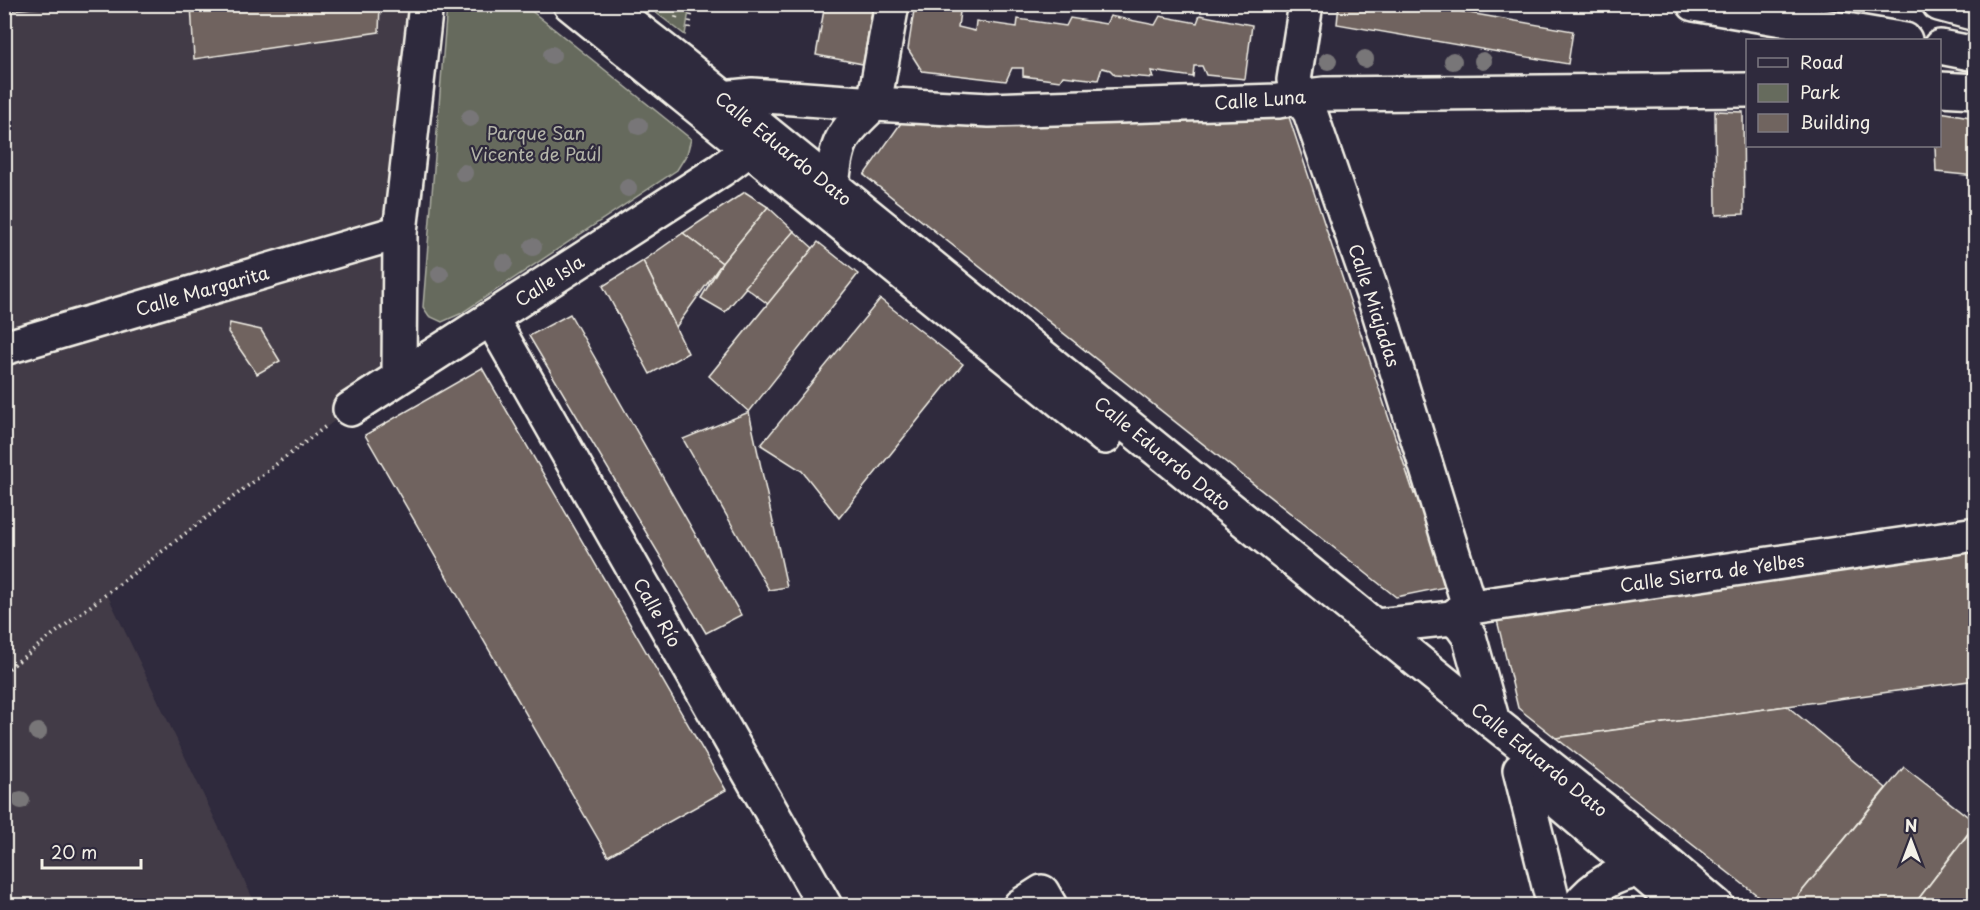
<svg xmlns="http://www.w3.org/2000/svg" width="1980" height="910" viewBox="0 0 1980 910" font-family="'Playpen Sans',sans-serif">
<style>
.built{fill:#423b47}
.green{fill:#666b5d;stroke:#adaea2;stroke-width:1.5}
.building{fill:#70645f;stroke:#f4f1e8;stroke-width:1.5}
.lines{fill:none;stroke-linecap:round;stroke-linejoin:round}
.minor-casing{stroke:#f4f1e8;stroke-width:38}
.secondary-casing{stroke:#f4f1e8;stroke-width:38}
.path{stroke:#f4f1e8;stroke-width:4;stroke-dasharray:1.5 4.5;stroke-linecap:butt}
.minor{stroke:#2f2a3d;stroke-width:33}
.secondary{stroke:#2f2a3d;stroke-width:33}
.tree{fill:#787678}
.labels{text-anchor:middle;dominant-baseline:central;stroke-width:4.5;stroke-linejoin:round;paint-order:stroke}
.street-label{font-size:18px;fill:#f4f1e8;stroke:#2f2a3d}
.park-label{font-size:18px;fill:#b4b5a9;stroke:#2f2a3d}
</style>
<rect width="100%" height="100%" fill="#2f2a3d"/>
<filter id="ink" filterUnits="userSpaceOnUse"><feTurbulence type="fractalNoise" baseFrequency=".0167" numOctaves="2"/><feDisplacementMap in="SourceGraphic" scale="12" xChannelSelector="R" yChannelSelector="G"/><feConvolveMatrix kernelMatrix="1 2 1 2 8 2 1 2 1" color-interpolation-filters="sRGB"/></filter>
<g filter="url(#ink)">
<polygon class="built" points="5,5 426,5 399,376 350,409 107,594 256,905 5,906"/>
<g class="green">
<polygon points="447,5 524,5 691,139 687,154 677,170 460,314 442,322 429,316 423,307"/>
<polygon points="646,5 690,5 685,35"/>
</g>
<g class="building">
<polygon points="4,4 42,4 42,7 4,11"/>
<polygon points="191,4 380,4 379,32 194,59"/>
<polygon points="825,4 873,4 863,64 816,55"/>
<polygon points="915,4 961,4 958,27 975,31 976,21 1017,27 1018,19 1066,26 1070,18 1106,24 1110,16 1155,25 1160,16 1197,23 1200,15 1252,25 1245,79 1206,75 1202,66 1194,66 1193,77 1151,71 1153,78 1115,75 1110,70 1102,68 1098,80 1063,76 1060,81 1023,76 1023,68 1012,68 1006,81 922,71 908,49"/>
<polygon points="1339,4 1417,4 1573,31 1568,64 1337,24"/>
<polygon points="1715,111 1743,112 1744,214 1716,215"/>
<polygon points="1940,112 1976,118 1976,176 1936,172 1935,146 1940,146"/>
<polygon points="1288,114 1414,494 1422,489 1450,586 1396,597 864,175 901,123"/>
<polygon points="745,192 768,207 722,263 683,233"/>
<polygon points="768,207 794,231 725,312 701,298 722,263"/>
<polygon points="794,231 813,248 768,304 745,287"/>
<polygon points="683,233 722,263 676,327 643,261"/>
<polygon points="818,242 858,274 749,412 709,376"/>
<polygon points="643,261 688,353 650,374 603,286"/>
<polygon points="880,299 963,364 839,518 802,471 761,445"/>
<polygon points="570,314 741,615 706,633 529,336"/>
<polygon points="230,323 261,330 280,361 257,374 228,332"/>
<polygon points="482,368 726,790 608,856 365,435"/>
<polygon points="749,412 787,587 769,590 683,439"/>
<polygon points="1976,552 1976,680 1556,738 1518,708 1497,620"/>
<polygon points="1787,706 1886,788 1790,906 1771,906 1556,738"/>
<polygon points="1904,767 1976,823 1913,906 1790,906"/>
<polygon points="1976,824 1976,906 1913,906"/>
</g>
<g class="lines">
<defs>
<g id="minor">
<polyline points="892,4 874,104 989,110 1278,101 1299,97 1324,94 1748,90"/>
<polyline points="1306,4 1294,80 1299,97 1310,112 1378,309 1466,596 1465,608"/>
<polyline points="1694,4 1905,40"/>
<polyline points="1939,4 1976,14"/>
<polyline points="1940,47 1976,54"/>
<polyline points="1940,89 1976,91"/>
<path d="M722 98 752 95 874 104C840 135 836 142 832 187"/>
<polyline points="491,318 825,906"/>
<polyline points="4,348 400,232"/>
<polyline points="399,376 400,232 426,4"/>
<polyline points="350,409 721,170 748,150"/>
<polyline points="1452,618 1465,608 1976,534"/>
<polyline points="1377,626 1452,618 1461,625 1469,636 1493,722"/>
<polyline points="1520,770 1554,906"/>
<polyline points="1020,906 1042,892 1050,906"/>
<path d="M1578 906C1595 885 1613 875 1639 870"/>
</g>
<g id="secondary">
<polyline points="570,4 1105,437"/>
<polyline points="605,4 682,64 1493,722 1604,810 1717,906"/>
<polyline points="1543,789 1681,906"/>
</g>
</defs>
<use href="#minor" class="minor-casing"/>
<use href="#secondary" class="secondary-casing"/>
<g class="path">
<polyline points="676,18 679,4"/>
<polyline points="689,28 693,4"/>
<polyline points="4,672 325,427"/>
</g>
<use href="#minor" class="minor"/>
<use href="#secondary" class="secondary"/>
</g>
<g class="tree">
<circle cx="552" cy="55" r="9"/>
<circle cx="1365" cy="59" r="9"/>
<circle cx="1328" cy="61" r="9"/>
<circle cx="1453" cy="61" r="9"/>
<circle cx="1483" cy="61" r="9"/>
<circle cx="470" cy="118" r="9"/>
<circle cx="639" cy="126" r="9"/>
<circle cx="464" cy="173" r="9"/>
<circle cx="628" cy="188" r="9"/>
<circle cx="533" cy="247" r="9"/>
<circle cx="504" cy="263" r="9"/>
<circle cx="440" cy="274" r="9"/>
<circle cx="38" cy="732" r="9"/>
<circle cx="21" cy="800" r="9"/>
</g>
</g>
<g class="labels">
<g class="street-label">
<text transform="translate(1260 99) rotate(-4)">Calle Luna</text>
<text transform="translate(784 148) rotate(39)">Calle Eduardo Dato</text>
<text transform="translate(549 280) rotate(-33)">Calle Isla</text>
<text transform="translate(202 290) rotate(-16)">Calle Margarita</text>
<text transform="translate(1375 305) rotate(72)">Calle Miajadas</text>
<text transform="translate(1163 453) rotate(39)">Calle Eduardo Dato</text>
<text transform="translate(1712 572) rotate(-8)">Calle Sierra de Yelbes</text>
<text transform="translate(658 612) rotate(60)">Calle Río</text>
<text transform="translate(1540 759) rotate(39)">Calle Eduardo Dato</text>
</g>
<g class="park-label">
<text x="536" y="132">Parque San<tspan x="536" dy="21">Vicente de Paúl</tspan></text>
</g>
</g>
<rect width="1980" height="910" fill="none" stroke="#2f2a3d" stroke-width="24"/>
<rect x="12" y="12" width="1956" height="886" fill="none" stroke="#f4f1e8" stroke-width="2" filter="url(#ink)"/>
<rect x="1746" y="39" width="195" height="108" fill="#2f2a3d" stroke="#7e7a81" stroke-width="1.5"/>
<rect x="1758" y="58" width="30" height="9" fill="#2f2a3d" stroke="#7e7a81" stroke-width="1.5"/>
<text x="1800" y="69" font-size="18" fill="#f4f1e8">Road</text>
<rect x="1758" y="84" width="30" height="18" fill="#666b5d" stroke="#7e7a81" stroke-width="1.5"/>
<text x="1800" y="99" font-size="18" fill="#f4f1e8">Park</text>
<rect x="1758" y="114" width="30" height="18" fill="#70645f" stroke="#7e7a81" stroke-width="1.5"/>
<text x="1800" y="129" font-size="18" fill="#f4f1e8">Building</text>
<g transform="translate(1911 841)" stroke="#2f2a3d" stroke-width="4.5" paint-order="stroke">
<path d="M0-4.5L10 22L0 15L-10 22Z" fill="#f4f1e8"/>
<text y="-9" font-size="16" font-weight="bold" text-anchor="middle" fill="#f4f1e8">N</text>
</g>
<path d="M42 859v9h99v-9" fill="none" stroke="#f4f1e8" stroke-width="3"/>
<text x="51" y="859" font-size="18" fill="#f4f1e8" stroke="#2f2a3d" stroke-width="4.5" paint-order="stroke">20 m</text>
</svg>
